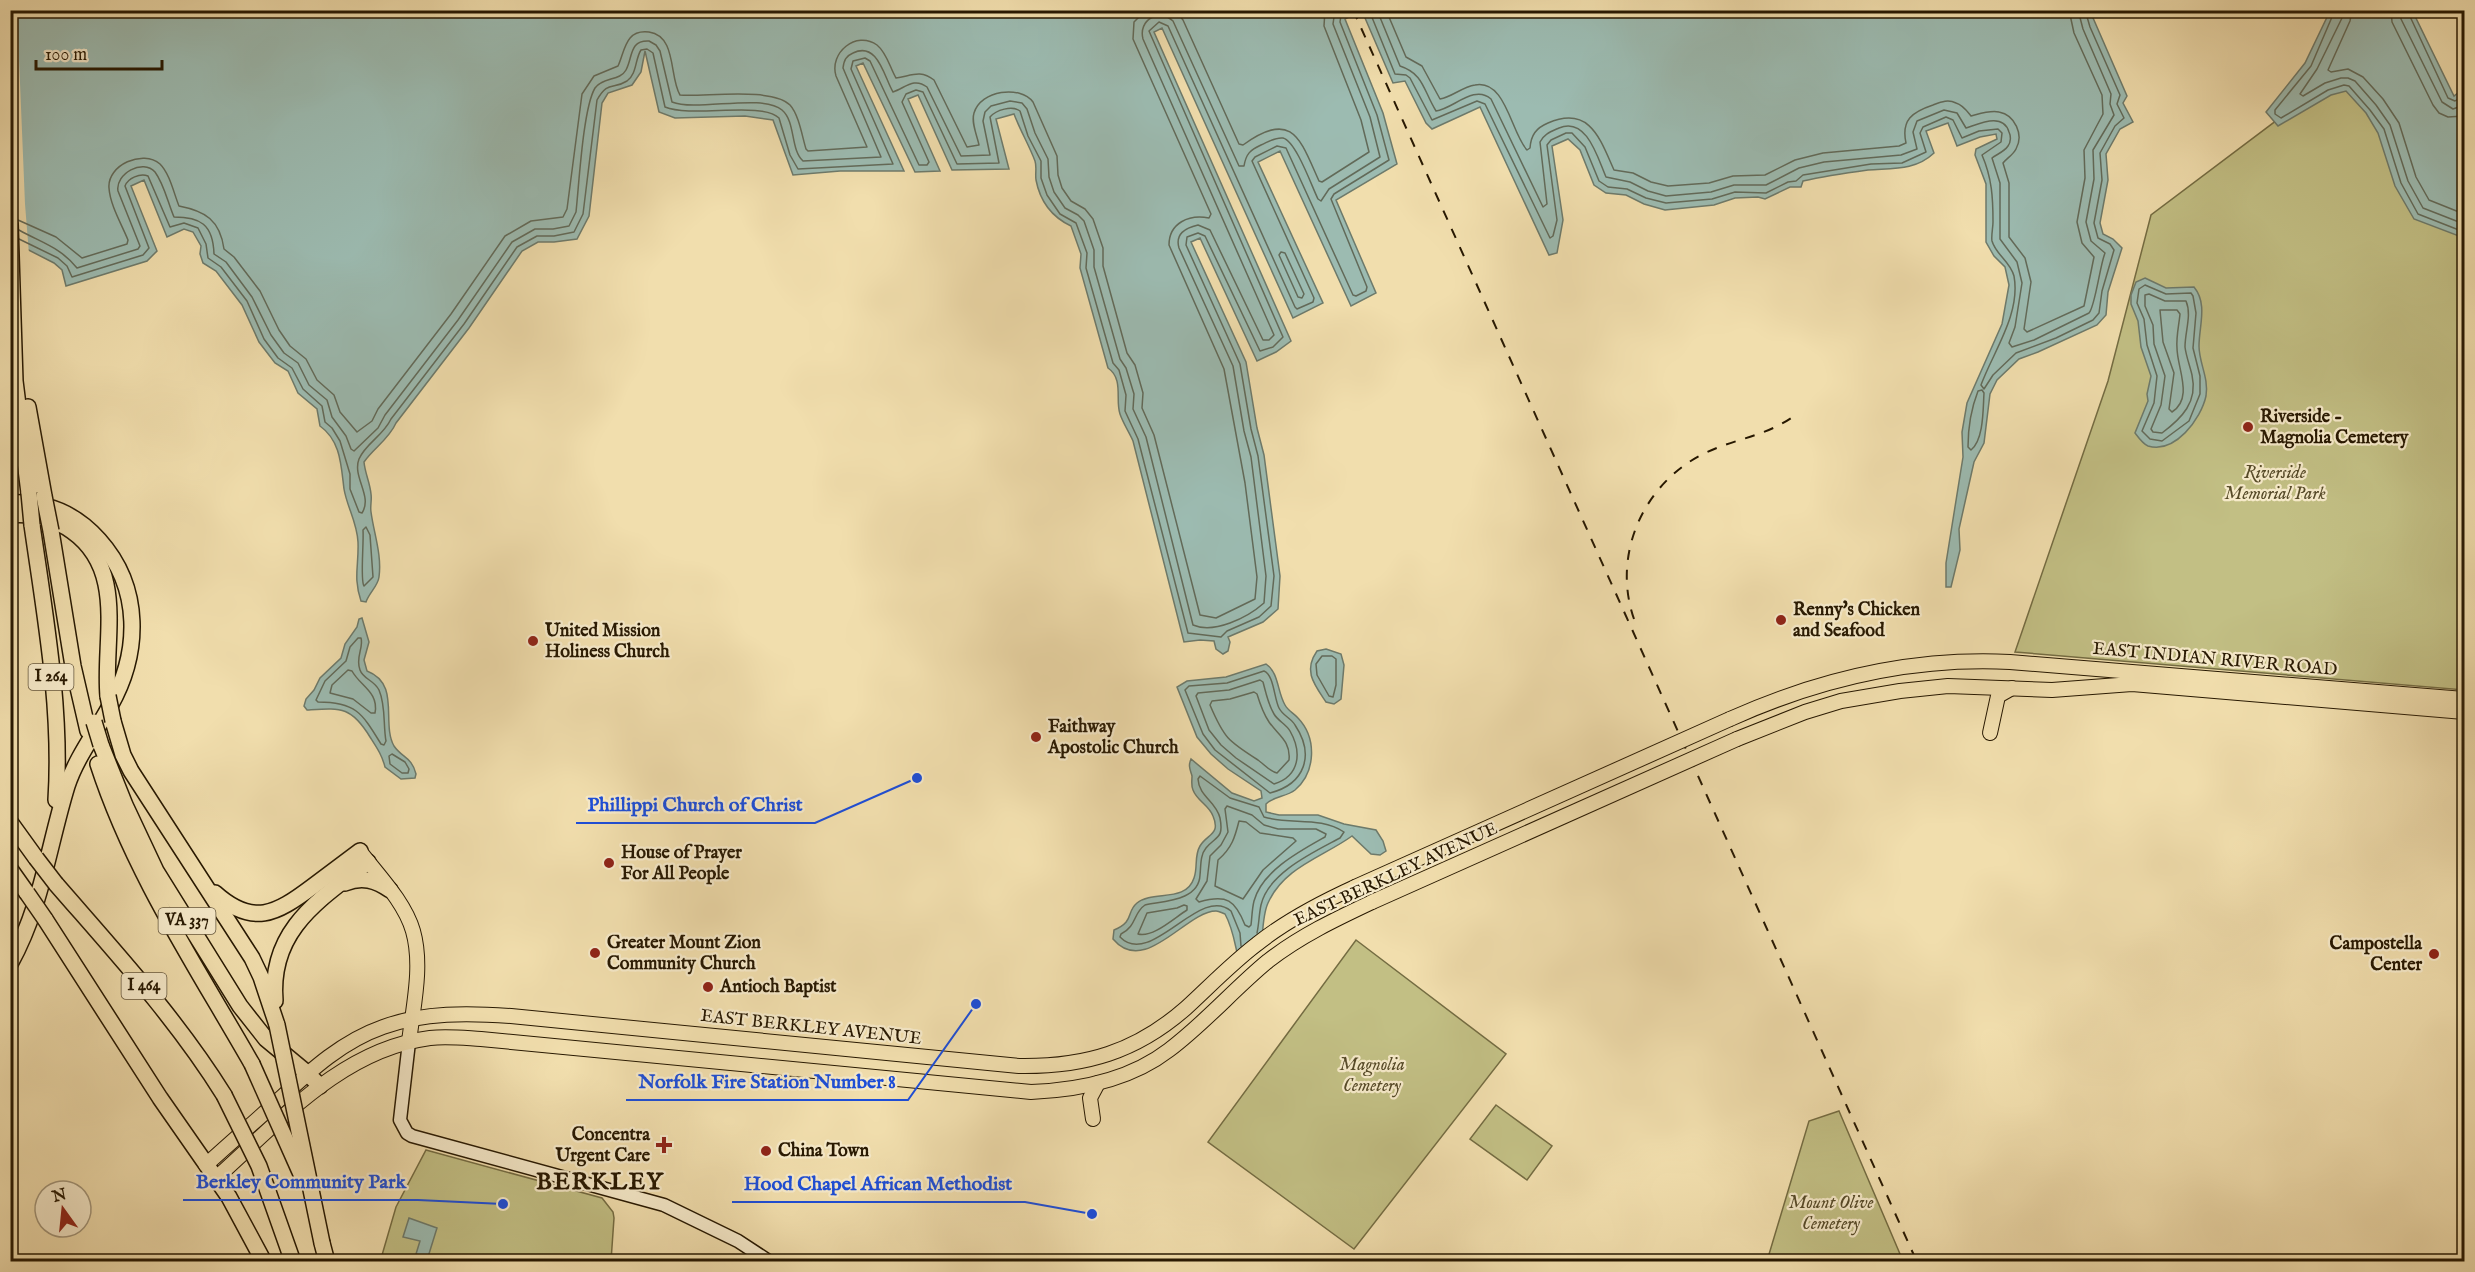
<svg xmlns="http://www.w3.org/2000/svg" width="2475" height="1272" viewBox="0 0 2475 1272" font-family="'IM FELL English',serif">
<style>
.green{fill:#c2bf84;stroke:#746c42;stroke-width:1.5}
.water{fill:#9cbbb1;stroke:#6d7a6b;stroke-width:1.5}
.pier{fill:#f1dead}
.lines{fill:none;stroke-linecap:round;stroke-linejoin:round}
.shore{stroke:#626a59;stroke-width:1.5}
.secondary-casing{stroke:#271801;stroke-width:15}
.primary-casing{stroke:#271801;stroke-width:16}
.motorway-casing{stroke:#271801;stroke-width:18}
.secondary{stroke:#f6eaca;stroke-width:12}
.primary{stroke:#f1dead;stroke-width:14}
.motorway{stroke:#f1dead;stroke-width:15}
.rail{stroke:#271801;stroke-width:2;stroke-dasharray:10 10;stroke-linecap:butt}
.primary-bridge-casing{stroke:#271801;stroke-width:16;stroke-linecap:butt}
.motorway-bridge-casing{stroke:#271801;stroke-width:18;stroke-linecap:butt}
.primary-bridge{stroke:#f1dead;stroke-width:14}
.motorway-bridge{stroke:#f1dead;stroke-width:15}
.poi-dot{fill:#8f2418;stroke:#f6eaca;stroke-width:2}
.labels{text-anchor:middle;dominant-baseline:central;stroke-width:4.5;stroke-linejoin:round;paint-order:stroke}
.shield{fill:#f6eaca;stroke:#65573d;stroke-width:1.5}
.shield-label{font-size:16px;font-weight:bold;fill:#271801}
.poi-label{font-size:18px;font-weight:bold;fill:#271801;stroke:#f6eaca;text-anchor:start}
.park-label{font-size:18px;font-style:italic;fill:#564a28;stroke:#f6eaca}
.street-label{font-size:18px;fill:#271801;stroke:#f6eaca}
.district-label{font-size:24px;font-weight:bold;letter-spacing:1.5px;fill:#271801;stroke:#f6eaca}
.leader{fill:none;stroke:#1d4ed8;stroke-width:2}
.callout-dot{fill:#1d4ed8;stroke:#f6eaca;stroke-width:2}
.callout-label{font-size:20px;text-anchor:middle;font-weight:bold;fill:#1d4ed8;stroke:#f6eaca;stroke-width:4.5;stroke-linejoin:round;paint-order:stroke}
</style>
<rect width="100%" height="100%" fill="#f1dead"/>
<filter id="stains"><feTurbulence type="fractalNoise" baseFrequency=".00333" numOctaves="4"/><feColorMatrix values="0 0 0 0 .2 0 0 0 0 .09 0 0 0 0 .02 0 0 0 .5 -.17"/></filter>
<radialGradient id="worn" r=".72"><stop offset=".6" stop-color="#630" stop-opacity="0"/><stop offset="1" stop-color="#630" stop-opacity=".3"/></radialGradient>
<g class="green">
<polygon points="2378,44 2464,164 2464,690 2015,652 2108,381 2151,215"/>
<polygon points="1356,940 1506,1054 1354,1249 1208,1142"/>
<polygon points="1496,1105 1552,1146 1527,1180 1470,1139"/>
<polygon points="1839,1111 1903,1261 1767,1261 1809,1121"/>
<polygon points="426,1150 602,1198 613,1212 614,1218 611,1261 380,1262 396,1207"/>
</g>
<g class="water">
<path d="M11 11H1360L1345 19 1383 113 1397 164 1336 200 1376 293 1351 306 1280 151 1258 162 1323 303 1293 318 1162 28 1154 32 1291 341 1276 352 1257 361 1200 238 1191 242 1246 362 1257 428 1264 455 1280 576 1278 609 1263 622 1228 637 1230 642 1228 651 1223 654 1216 649 1214 641 1200 640 1184 642 1133 441C1129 432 1123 423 1120 414 1115 400 1124 379 1108 368L1080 268 1081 254 1071 226C1052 217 1040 201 1036 180 1035 174 1037 167 1035 161 1029 145 1020 130 1014 114L996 119 1009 169 952 170 918 95 908 99 940 171 915 172 863 63 856 66 904 171H840L793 175 773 120 745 116 675 118 659 112 645 51 641 72 632 85 608 93 602 103 589 216 577 239 554 242H538L522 251 469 328 396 423C389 439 374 448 364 462 365 473 370 483 371 494 372 500 370 506 371 512 374 534 382 555 379 577 378 586 369 593 366 602L361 601C353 577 359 566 358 542 357 522 347 507 344 489 341 466 341 441 320 426L317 409 298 393 288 371 275 363 259 342 242 305 216 271 203 263 200 254 201 246 193 232 184 229 167 237 144 180 131 186 157 251 147 261 66 286 62 270 54 263 11 241Z"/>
<path d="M1362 11H2090L2127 96 2123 103 2133 122 2120 129 2106 154 2108 180 2100 223 2103 234 2113 239 2122 248 2108 292 2106 315 2097 325 2038 352 2019 359 1997 380 1990 394 1984 443 1974 462 1959 529 1960 550 1951 587H1946V563L1963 457 1962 432 1967 403 2002 324 2009 285 2005 267 1994 256 1986 242V184L1975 155 1976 149 1997 139 1996 134 1980 137 1957 146 1948 123 1926 131 1934 153C1915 171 1892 168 1868 170 1846 173 1825 176 1803 181L1801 187H1790L1765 199 1758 197 1735 198 1714 205 1665 210 1644 204 1626 195 1606 193 1594 185 1580 150 1568 139 1552 146 1563 220 1557 253 1549 255 1480 107 1432 129 1426 123 1405 81 1393 83Z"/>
<polygon points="2330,11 2415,11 2413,12 2454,96 2464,88 2464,238 2414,219 2395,186 2378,133 2366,113 2346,91 2331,95 2278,126 2266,112 2305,63"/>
<path d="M2145 278 2166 288 2194 287C2208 304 2199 326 2199 346 2199 363 2209 378 2206 396 2201 419 2175 454 2148 446 2143 444 2138 437 2135 433L2148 401 2147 394 2151 376 2141 347 2138 321 2131 304V295L2136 282Z"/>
<path d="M362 618 369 642 364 660 367 671C401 684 381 723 394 746 402 758 412 757 416 774L415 778 401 779 385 767C382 755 377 748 370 737 351 706 341 708 307 710L304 706 306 699 314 690 320 678 341 658 345 644 357 627 359 619Z"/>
<path d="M1326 649 1341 654 1344 665 1341 699 1334 704 1326 702C1314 684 1303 671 1317 651Z"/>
<path d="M1266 664C1279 673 1277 691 1285 705 1288 711 1294 713 1298 718 1317 738 1316 772 1295 790 1286 797 1274 796 1266 804V812L1279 815H1318L1344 824 1376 830 1383 841 1386 851 1380 855 1371 854 1352 836C1323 857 1284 867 1268 903 1262 916 1263 936 1261 950L1240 965C1235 947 1234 930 1225 914 1222 913 1219 911 1216 911 1186 911 1145 977 1113 939L1114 930C1135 921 1126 912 1137 903 1153 890 1186 903 1194 878 1198 867 1194 856 1200 846 1207 834 1221 835 1213 816 1209 805 1197 801 1193 790 1191 786 1192 781 1192 776 1190 769 1188 766 1191 759L1232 793 1254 801 1262 798 1261 791 1228 769 1211 754 1197 737 1177 687 1187 681 1226 677Z"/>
<polygon points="409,1218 437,1228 428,1257 416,1254 420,1241 403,1237"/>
</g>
<polygon class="pier" points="17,10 25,204 29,254 10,244 10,11"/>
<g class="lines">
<g class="shore">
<path d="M1175 10 1183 20 1239 144 1243 145C1293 109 1300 139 1319 181L1322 182 1369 152 1361 120 1324 26 1325 10"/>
<path d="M1369 10 1395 74 1406 75 1410 78 1432 120 1477 101 1485 104 1550 238 1553 236 1557 220 1547 145 1551 140 1566 133H1572L1585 147 1599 181 1608 187 1627 189 1646 198 1666 203 1712 199 1735 192 1766 193 1788 182 1796 181 1803 175 1871 164 1902 163 1926 152 1920 133 1923 127 1946 117 1953 120 1962 138 1979 131 1998 129 2002 133 2001 142 1982 155C1992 178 1993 198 1993 222 1993 228 1991 236 1992 241 1996 255 2010 261 2014 276 2021 314 1993 352 1981 385L1984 389 1993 375 2016 353 2056 338 2093 320 2099 313 2102 291 2114 250 2110 244 2098 238 2094 223 2102 180 2100 153 2115 126 2124 118 2117 104 2120 95 2090 27 2085 10"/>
<path d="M1377 10 1400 66C1424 74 1423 90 1436 111 1453 109 1474 84 1491 99L1543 207 1547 204 1540 142C1544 134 1550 132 1559 128 1587 116 1598 159 1606 177L1630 182 1648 191 1666 196 1711 192 1734 185H1766L1799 168 1824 162 1901 155 1917 149 1913 132 1917 121 1944 110 1957 113 1966 128C1979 124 2003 112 2009 132 2011 136 2011 142 2008 146 2004 152 1997 154 1992 158L2000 183V239L2017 262 2022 283 2015 327 2009 343 2012 347 2034 340 2089 313C2095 307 2100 265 2105 253L2091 241 2086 222 2094 179 2093 150 2114 115 2110 104 2111 94 2083 29 2078 10"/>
<path d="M1386 10 1406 57 1422 66 1440 99C1452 97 1462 87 1475 85 1506 79 1511 133 1527 150L1530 148C1531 135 1536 128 1548 123 1590 105 1600 139 1614 170L1633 173 1651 182 1668 186 1709 183 1733 176 1765 175 1795 160 1823 153 1899 146 1906 143C1901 120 1912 112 1933 105 1941 102 1948 99 1956 103 1963 105 1967 111 1971 116 1979 114 1990 110 1999 112 2015 115 2024 135 2016 149 2013 155 2007 158 2003 163L2009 183V237L2025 258 2031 282 2024 329 2027 332 2084 306 2094 257 2082 243 2077 222 2085 178 2084 150 2103 114 2102 95 2074 33 2069 10"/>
<polyline points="2335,10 2311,66 2275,110 2275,114 2281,118 2328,90 2344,85 2349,86 2370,110 2384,129 2401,183 2418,214 2464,232"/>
<polyline points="2343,10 2342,18 2317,69 2300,94 2303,96 2325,83 2341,78 2348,78 2355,81 2376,105 2390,125 2408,181 2423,208 2464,224"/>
<polyline points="2352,10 2350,21 2328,70 2331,72 2348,69 2363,77 2383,99 2399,123 2416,177 2429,200 2464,214"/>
<polyline points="2391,10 2392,22 2433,105 2439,113 2448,117 2464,116"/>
<polyline points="2400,10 2401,19 2442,102 2453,109 2464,105"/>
<polyline points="2407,10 2448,98 2455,101 2464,95"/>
<path d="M18 220 56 237 82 258 127 244 128 240C122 225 110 205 109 188 107 165 143 149 160 164 170 174 174 194 179 206 205 211 220 220 224 249L234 257 260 291 279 330 290 346 306 359 317 380 334 395 340 412 357 432 372 421 378 409 451 314 505 236 531 221 563 217 567 209 582 94 594 76 618 66C625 51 625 29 649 32 677 36 669 77 680 95 705 97 772 87 790 105 799 115 802 136 806 149L808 151 867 147 836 76C829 53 856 30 877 45 887 53 890 68 896 78 911 76 920 69 934 80L967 147 979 145C977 135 971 123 974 113 981 90 1020 85 1033 102L1057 156 1058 175 1062 188 1071 201 1085 209 1093 219 1103 248V266L1127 353 1135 365 1143 393 1142 408 1154 435 1200 615 1216 618 1255 599 1257 577 1245 483 1224 369 1169 245C1169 223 1189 214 1209 218L1211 214 1133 39 1134 22 1146 10"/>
<path d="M19 230C42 243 60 247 77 268L138 249 140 246 118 191C115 174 143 158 155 172 164 184 168 203 174 217 200 217 213 224 214 254L226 262 252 297 271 335 284 353 298 363 309 385 327 400 332 417 346 436 351 449 354 451 378 428 385 415 458 320 512 242 535 229H553L569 226 576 212C579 185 583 108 595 88 603 77 620 81 626 70 633 57 629 40 649 41L656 45 660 51 672 102C697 112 762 93 782 110 796 122 790 149 803 161L881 157 843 68C844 60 846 56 853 53 878 41 884 77 893 92 905 88 914 77 927 87L961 156 990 155 983 121 985 112 991 106 1010 101 1022 103 1027 109 1035 133 1048 159 1049 177 1054 192 1065 208 1078 215 1084 221 1094 250V267L1120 359 1126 368 1134 394 1133 409 1146 437 1193 625C1214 634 1247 618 1264 603L1266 576 1251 457 1244 431 1233 366 1179 248C1175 234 1185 228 1198 225L1210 230 1263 340H1269L1274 335 1143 39C1138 20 1159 8 1173 21L1239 166H1244C1246 154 1250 150 1261 145 1268 142 1275 137 1283 138 1296 141 1312 187 1318 199L1321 201 1329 189 1380 157 1370 117 1333 24 1335 10"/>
<path d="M19 239 58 258 67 266 72 277 143 255 149 248 125 186C128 178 140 173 148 176L170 227 184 223 198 228 206 244 208 258 221 267 247 301 264 339 278 358 292 368 303 389 322 406 325 422 332 428 340 441 350 474V489L359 512 362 513C373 496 352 477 359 459 366 443 383 436 391 419L464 324 517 247 537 236H554L574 232 583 214 597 100C608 80 613 90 627 81 637 74 635 59 641 50L647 49 653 53 665 107C692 118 762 101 779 118L790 155 798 169 893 164 851 69 853 61 865 58 870 61 919 165H927L929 162 902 102 906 94 916 90 923 92 957 164 999 163 990 117C996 110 1012 105 1020 111L1028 136 1041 161V178L1047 195 1060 214 1076 223 1087 253 1086 268 1113 363 1119 370 1126 395 1125 411 1138 439 1188 633 1221 637 1227 631 1259 617 1271 606 1274 576 1258 456 1251 429 1240 364 1186 245 1187 237 1198 233 1205 236 1260 351 1273 347 1283 337 1149 31 1159 22 1168 26 1295 307 1297 309 1313 302 1314 298 1252 161 1255 157 1277 146 1286 148 1353 295 1356 296 1366 291 1367 287 1331 199 1334 194 1389 160 1377 115 1340 22 1341 15 1348 10"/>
<polygon points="1281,252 1285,253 1304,294 1302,298 1298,297 1279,255"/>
<polygon points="2145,285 2166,294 2191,293 2193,296 2196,313 2193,348 2200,376 2200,394 2189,421 2162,441 2150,439 2142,431 2154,403 2157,376 2147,345 2144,319 2137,303 2139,289"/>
<path d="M2149 294 2165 301H2186C2192 315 2185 331 2185 347 2186 356 2190 366 2192 375 2198 402 2182 418 2162 433L2153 432 2151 429 2161 405 2165 376 2154 344 2153 325 2145 306V295Z"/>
<path d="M2160 310H2177L2180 314C2179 325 2176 337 2177 348 2177 368 2194 398 2172 412L2169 409 2174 373 2163 342Z"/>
<path d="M1982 390 1984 393C1983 408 1984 440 1971 450L1968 447C1968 428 1971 409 1978 391Z"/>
<path d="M366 527 370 535 373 577 364 586C360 581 364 542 363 530Z"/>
<path d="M358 638H361C364 647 355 658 360 670 363 679 374 680 379 690 386 706 383 725 386 741L384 745 381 744C362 713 356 702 318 702L316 700 325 681 346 661 350 647Z"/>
<polygon points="1322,656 1332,656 1336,659 1336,685 1333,697 1329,696 1317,675 1316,664"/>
<path d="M348 670 352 671C360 686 379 692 375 713H371L353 699 330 693 332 685Z"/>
<path d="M1264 671C1274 675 1274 698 1279 708 1283 716 1291 718 1295 725 1315 755 1305 784 1270 793L1215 750 1203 734 1185 690 1189 686 1227 683Z"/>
<path d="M1260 680 1263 682C1266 693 1268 704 1274 714 1278 721 1286 724 1290 731 1302 752 1300 776 1274 784L1236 758 1221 745 1209 730 1196 696 1198 693 1229 690Z"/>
<path d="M1254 692 1257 694C1260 704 1263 713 1269 722 1278 735 1291 741 1289 760L1277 773C1269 771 1265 765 1258 760 1228 741 1224 738 1210 705L1212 701 1230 699Z"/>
<polygon points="392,754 405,762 409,769 408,773 402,773 390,764 389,756"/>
<path d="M1227 806 1252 815 1264 825 1278 829H1316L1326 834 1325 837C1300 851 1262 871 1254 901 1252 909 1252 917 1251 925L1249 927 1245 925C1235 900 1227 894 1199 902L1196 899 1207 881 1210 856 1221 845 1228 832 1225 809Z"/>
<path d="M1239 821 1246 822 1260 833 1293 838 1296 841 1263 870 1243 899 1215 886 1218 860C1232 848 1235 837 1239 821Z"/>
<path d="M1184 905 1187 906V910C1174 918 1153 938 1138 934L1147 913 1177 908Z"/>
<path d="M1241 946 1240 933 1231 911C1200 884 1151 969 1120 937L1121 934C1137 926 1133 913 1145 905 1163 901 1199 901 1200 875 1201 866 1200 855 1206 848 1216 836 1224 839 1220 818 1216 801 1199 797 1198 779L1200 776 1230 798 1259 807 1264 817C1291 825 1320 816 1344 832L1340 838C1314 852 1268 873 1261 905 1259 914 1259 924 1257 933"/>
</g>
<defs>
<polyline id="secondary" points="409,1042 400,1120 407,1133 412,1136 664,1205 738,1241 770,1262"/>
<g id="primary">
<path d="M1730 719C1819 679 1911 657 2010 662L2464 699"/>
<polyline points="1990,733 1998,696 2012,688"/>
<polyline points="1737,739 1805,712 1841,701 1900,691 1948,686 2052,690 2132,684 2464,712"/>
<path d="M362 854C380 877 405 903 413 931 423 966 413 1007 409 1042"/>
<polyline points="1093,1119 1090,1098 1098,1083"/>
<path d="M206 1165C231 1142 257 1120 282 1097 312 1069 343 1041 383 1027 424 1012 469 1013 511 1016L1019 1066C1085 1067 1136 1052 1186 1008 1210 986 1232 963 1257 944 1287 920 1320 903 1355 887"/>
<path d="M216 1178C279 1122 342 1049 430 1038 447 1036 464 1038 481 1039L1031 1092C1080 1090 1130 1080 1169 1050 1205 1023 1234 989 1268 961 1300 936 1336 919 1372 902"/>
</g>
<g id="motorway">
<polyline points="10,224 15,381 29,493"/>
<polyline points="28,407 44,496"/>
<path d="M10 503C46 501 76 514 99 540 142 588 140 653 110 706 96 732 76 758 67 786 48 848 42 906 10 964"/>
<path d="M10 515C33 513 53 518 72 531 127 570 103 640 108 696"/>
<path d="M32 525C45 616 62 709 56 800"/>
<polyline points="51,531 73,666 88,731"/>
<polyline points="113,721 123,755 131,771 252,958 261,977 277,1025"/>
<polyline points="101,745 125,805 156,871 240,1006 266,1039 307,1073 320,1086"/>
<path d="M98 764C133 872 196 966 252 1064"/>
<polyline points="10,822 36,858"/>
<polyline points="10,869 27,893"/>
<path d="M345 883C362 876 376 880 390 890"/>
<path d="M56 884C115 952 176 1018 224 1095"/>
<path d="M215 893C253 927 276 914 312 887 328 875 344 863 360 851"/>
<polyline points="45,919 160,1098 229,1197 264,1262"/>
<path d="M275 1001C269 930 319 900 368 862"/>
<polyline points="322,1243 327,1262"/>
</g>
</defs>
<use href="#secondary" class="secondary-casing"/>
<use href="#primary" class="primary-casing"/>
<use href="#motorway" class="motorway-casing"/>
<use href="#secondary" class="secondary"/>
<use href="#primary" class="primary"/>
<use href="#motorway" class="motorway"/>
<g class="rail">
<polyline points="1353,10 1917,1262"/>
<path d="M1634 619C1612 556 1642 486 1701 455 1732 439 1765 437 1794 416"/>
</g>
<defs>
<g id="primary-bridge">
<polyline points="1355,887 1730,719"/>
<polyline points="1372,902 1737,739"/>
</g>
<g id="motorway-bridge">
<polyline points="29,493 32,525"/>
<polyline points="44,496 51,531"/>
<polyline points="108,696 113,721"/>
<polyline points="94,722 101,745"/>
<polyline points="36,858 56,884"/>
<polyline points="27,893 45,919"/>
<polyline points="277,1025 322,1243"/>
<polyline points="252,1064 301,1174"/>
<polyline points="224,1095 259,1166 293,1262"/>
</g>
</defs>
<use href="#primary-bridge" class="primary-bridge-casing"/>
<use href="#motorway-bridge" class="motorway-bridge-casing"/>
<use href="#primary-bridge" class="primary-bridge"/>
<use href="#motorway-bridge" class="motorway-bridge"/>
</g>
<g class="poi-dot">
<circle cx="2248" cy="427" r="6"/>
<circle cx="1781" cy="620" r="6"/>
<circle cx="533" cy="641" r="6"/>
<circle cx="1036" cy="737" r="6"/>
<circle cx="609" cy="863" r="6"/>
<circle cx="595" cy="953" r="6"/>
<circle cx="2434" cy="954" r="6"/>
<circle cx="708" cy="987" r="6"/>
<path d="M661 1136h6v6h6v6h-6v6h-6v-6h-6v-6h6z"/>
<circle cx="766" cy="1151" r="6"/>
</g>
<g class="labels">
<g class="shield">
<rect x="28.5" y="664" width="45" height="26" rx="4.5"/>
<rect x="158.5" y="908" width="57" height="26" rx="4.5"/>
<rect x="121.5" y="973" width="45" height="26" rx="4.5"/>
</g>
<g class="shield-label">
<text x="51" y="677">I 264</text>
<text x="187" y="921">VA 337</text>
<text x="144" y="986">I 464</text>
</g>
<g class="poi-label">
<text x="2260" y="417">Riverside -<tspan x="2260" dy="21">Magnolia Cemetery</tspan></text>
<text x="1793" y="610">Renny's Chicken<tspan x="1793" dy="21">and Seafood</tspan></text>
<text x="545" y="631">United Mission<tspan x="545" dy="21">Holiness Church</tspan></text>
<text x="1048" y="727">Faithway<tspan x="1048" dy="21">Apostolic Church</tspan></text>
<text x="621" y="853">House of Prayer<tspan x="621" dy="21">For All People</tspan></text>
<text x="607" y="943">Greater Mount Zion<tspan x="607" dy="21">Community Church</tspan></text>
<text x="2422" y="944" text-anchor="end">Campostella<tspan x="2422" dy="21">Center</tspan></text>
<text x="720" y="987">Antioch Baptist</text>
<text x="650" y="1135" text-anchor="end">Concentra<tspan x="650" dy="21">Urgent Care</tspan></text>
<text x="778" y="1151">China Town</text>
</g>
<g class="park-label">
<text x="2275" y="473">Riverside<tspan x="2275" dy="21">Memorial Park</tspan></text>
<text x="1372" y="1065">Magnolia<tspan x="1372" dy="21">Cemetery</tspan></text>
<text x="1831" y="1203">Mount Olive<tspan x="1831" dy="21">Cemetery</tspan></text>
</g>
<g class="street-label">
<text transform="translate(2215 660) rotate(5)">EAST INDIAN RIVER ROAD</text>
<text transform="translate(1396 875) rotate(-25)">EAST BERKLEY AVENUE</text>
<text transform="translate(811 1028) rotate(6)">EAST BERKLEY AVENUE</text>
</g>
<g class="district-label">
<text x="600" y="1182">BERKLEY</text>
</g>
</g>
<path class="leader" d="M917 778L815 823H576M976 1004L908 1100H626M503 1204L418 1200H183M1092 1214L1025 1202H732"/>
<g class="callout-dot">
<circle cx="917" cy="778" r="6"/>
<circle cx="976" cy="1004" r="6"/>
<circle cx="503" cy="1204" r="6"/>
<circle cx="1092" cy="1214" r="6"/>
</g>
<g class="callout-label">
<text x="695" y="811">Phillippi Church of Christ</text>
<text x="767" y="1088">Norfolk Fire Station Number 8</text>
<text x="301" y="1188">Berkley Community Park</text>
<text x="878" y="1190">Hood Chapel African Methodist</text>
</g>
<rect width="2475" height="1272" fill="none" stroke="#f1dead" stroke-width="36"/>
<rect x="12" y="12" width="2451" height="1248" fill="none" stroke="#271801" stroke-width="3"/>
<rect x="18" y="18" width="2439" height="1236" fill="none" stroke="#271801" stroke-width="1.5"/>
<g transform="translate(63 1209) rotate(345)"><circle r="28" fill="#f6eaca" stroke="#a3967a" stroke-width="1.5"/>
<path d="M0-4.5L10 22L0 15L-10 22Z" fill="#8f2418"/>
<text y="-9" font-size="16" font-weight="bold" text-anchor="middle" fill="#271801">N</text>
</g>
<path d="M36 60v9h126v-9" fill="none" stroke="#271801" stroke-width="3"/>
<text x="45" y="60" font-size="18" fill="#271801" stroke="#f6eaca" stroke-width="4.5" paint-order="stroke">100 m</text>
<rect width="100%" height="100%" filter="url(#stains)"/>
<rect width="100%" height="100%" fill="url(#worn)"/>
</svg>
